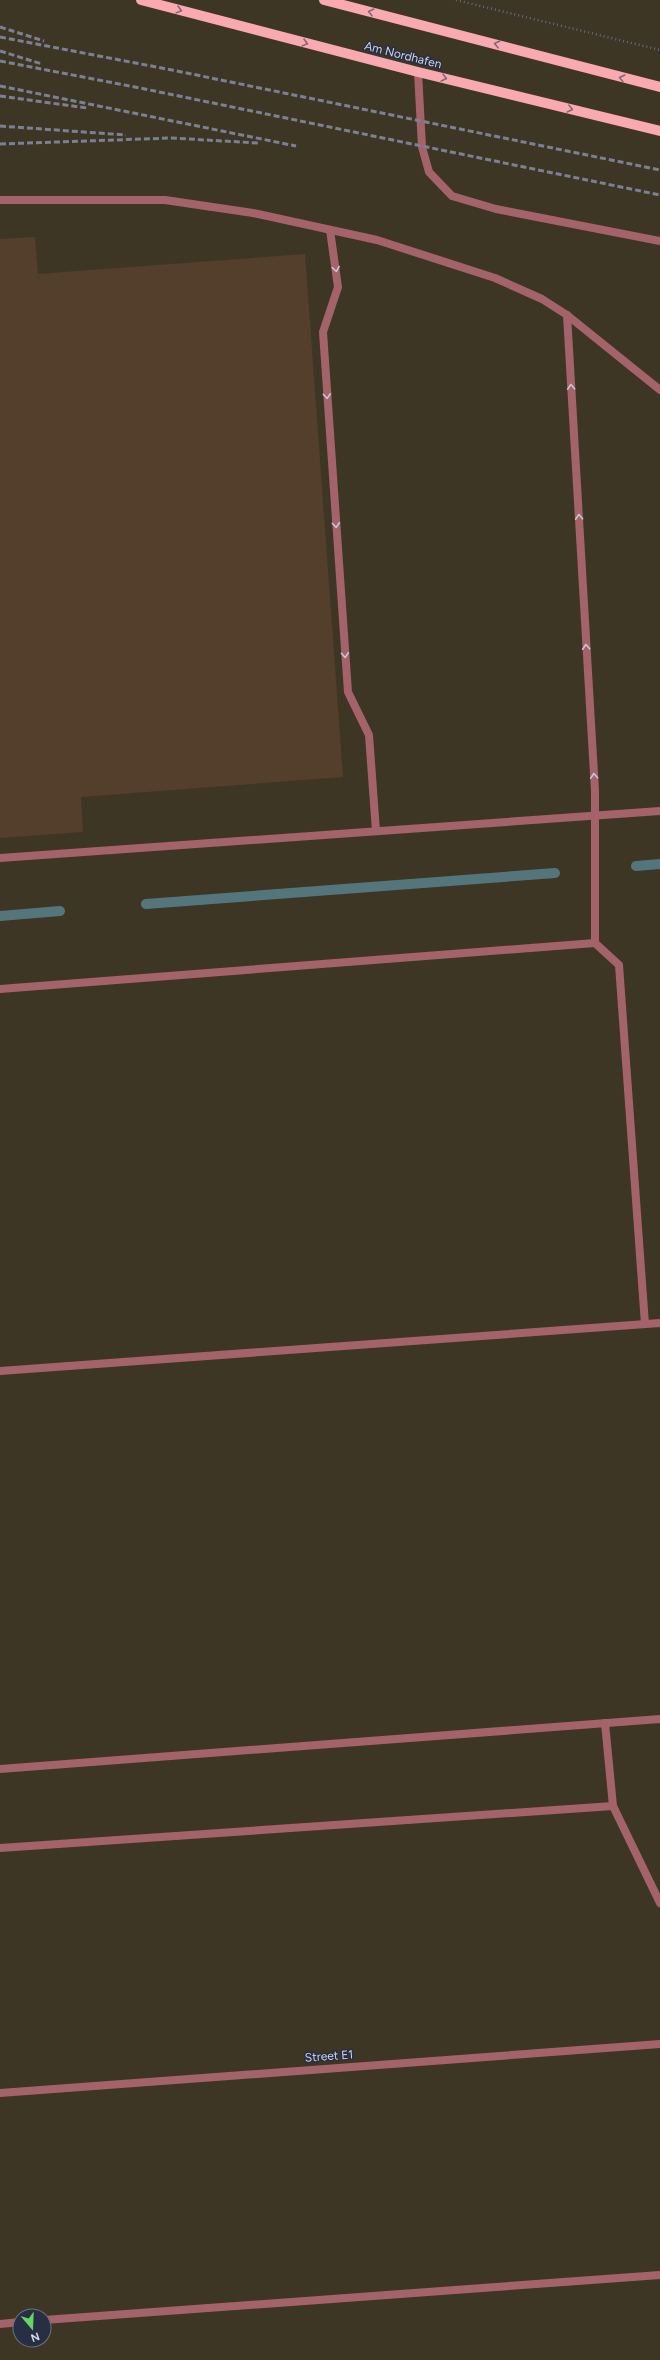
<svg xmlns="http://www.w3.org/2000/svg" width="660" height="2360" viewBox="0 0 660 2360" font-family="Figtree,sans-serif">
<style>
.industrial{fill:#3e3625;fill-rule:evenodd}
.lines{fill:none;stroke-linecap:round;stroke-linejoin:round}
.stream{stroke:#54757c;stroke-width:10}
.building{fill:#533f2c}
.path{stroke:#64697d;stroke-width:2.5;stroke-dasharray:1 3;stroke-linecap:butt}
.lane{stroke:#a4636b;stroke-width:8}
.primary{stroke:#f8a9b1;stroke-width:10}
.rail{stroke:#7b8093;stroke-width:3;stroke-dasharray:6 3;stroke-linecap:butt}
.oneway{stroke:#866575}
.oneway2{stroke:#cac4d2}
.labels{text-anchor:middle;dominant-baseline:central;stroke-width:3;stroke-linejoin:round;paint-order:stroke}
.street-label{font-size:12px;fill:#d1d5e4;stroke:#282e44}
</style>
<rect width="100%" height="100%" fill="#282e44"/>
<path class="industrial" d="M0 0H660V2360H0ZM20 2316H44V2340H20Z"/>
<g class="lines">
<g class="stream">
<polyline points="636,866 660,864"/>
<polyline points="146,904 555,873"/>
<polyline points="0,916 60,911"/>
</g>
</g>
<polygon class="building" points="35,237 38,274 305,254 343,777 81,797 83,832 0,838 0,239"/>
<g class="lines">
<polyline class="path" points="456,0 660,50"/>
<g class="lane">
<polyline points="418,72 422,147 429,172 452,196 496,209 660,241"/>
<polyline points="0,200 165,200 253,213 377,240 495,278 542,299 567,315 660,390"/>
<polyline points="330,230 338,287 323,332 348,692 369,735 376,831"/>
<polyline points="567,315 595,791 595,943 619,965 645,1324"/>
<polyline points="0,858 660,811"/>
<polyline points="0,989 595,943"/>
<polyline points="0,1371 660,1323"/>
<polyline points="605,1723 613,1806 660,1903"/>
<polyline points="0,1769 660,1719"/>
<polyline points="0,1848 613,1806"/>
<polyline points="0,2093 660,2044"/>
<polyline points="44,2320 660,2275"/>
<polyline points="0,2324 20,2322"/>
</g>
<g class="primary">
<polyline points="141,0 418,72 660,131"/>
<polyline points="324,0 660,87"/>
</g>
<g class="rail">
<polyline points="0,27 44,41"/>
<polyline points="0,37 172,70 660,170"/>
<polyline points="0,51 42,64"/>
<polyline points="0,61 140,88 660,195"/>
<polyline points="0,86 296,146"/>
<polyline points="0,96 87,108"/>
<polyline points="0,126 126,135"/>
<polyline points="0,144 171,138 258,143"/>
</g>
</g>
<defs><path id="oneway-chevron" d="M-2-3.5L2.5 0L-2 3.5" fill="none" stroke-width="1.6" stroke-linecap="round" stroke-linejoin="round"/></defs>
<g class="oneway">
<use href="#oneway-chevron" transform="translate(179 10) rotate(15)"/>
<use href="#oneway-chevron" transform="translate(371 12) rotate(-166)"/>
<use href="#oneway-chevron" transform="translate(305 43) rotate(15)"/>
<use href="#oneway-chevron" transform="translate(497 44) rotate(-166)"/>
<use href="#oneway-chevron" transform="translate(444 78) rotate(14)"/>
<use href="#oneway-chevron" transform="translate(622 78) rotate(-166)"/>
<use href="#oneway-chevron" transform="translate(570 109) rotate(14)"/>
</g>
<g class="oneway2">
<use href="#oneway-chevron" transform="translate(336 269) rotate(81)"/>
<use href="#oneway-chevron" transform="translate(571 387) rotate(-93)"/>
<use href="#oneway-chevron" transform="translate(327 396) rotate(86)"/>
<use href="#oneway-chevron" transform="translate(579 517) rotate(-93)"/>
<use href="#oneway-chevron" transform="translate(336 525) rotate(86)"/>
<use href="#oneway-chevron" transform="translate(586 647) rotate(-93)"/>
<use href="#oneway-chevron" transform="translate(345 655) rotate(86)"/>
<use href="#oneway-chevron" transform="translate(594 776) rotate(-93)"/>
</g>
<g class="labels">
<g class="street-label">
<text transform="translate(403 55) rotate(14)">Am Nordhafen</text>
<text transform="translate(329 2056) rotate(-4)">Street E1</text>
</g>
</g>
<g transform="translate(32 2328) rotate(161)"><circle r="19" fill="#282e44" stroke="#6c7184"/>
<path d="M0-3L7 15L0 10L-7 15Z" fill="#69d364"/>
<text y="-6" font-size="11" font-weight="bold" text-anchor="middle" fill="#d1d5e4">N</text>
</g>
</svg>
